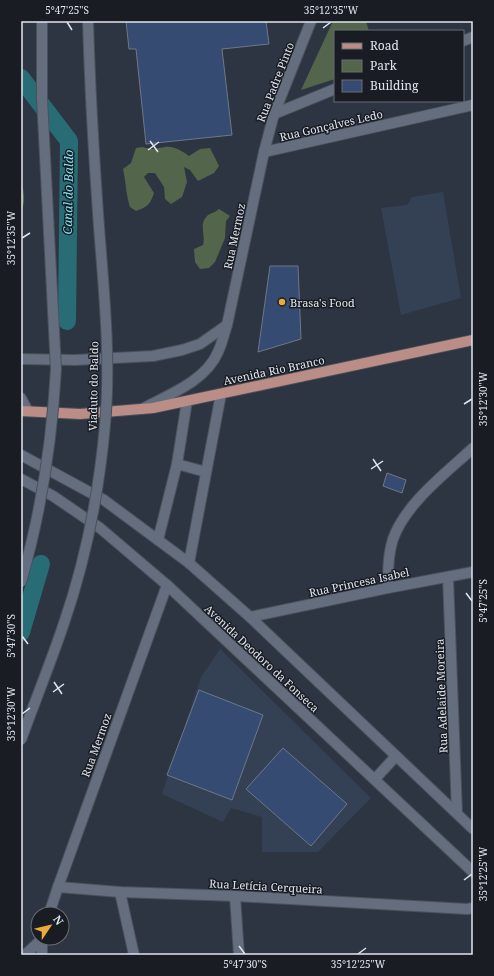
<svg xmlns="http://www.w3.org/2000/svg" width="494" height="976" viewBox="0 0 494 976" font-family="'Noto Serif',serif">
<style>
.built{fill:#344053}
.green{fill:#53654b}
.lines{fill:none;stroke-linecap:round;stroke-linejoin:round}
.canal{stroke:#286d76;stroke-width:18}
.building{fill:#364b71;stroke:#6e7788}
.minor-casing{stroke:#4a515c;stroke-width:12}
.tertiary-casing{stroke:#4a515c;stroke-width:12}
.secondary-casing{stroke:#4a515c;stroke-width:12}
.primary-casing{stroke:#4a515c;stroke-width:12}
.minor{stroke:#656e7e;stroke-width:10}
.tertiary{stroke:#656e7e;stroke-width:10}
.secondary{stroke:#656e7e;stroke-width:10}
.primary{stroke:#ba8d86;stroke-width:10}
.secondary-bridge-casing{stroke:#4a515c;stroke-width:12;stroke-linecap:butt}
.secondary-bridge{stroke:#656e7e;stroke-width:10}
.ticks{fill:none;stroke:#e0e6ef;stroke-width:1.5}
.poi-dot{fill:#ebaa39;stroke:#191d23;stroke-width:1.5}
.labels{text-anchor:middle;dominant-baseline:central;stroke-width:3;stroke-linejoin:round;paint-order:stroke}
.street-label{font-size:11px;fill:#e0e6ef;stroke:#191d23}
.poi-label{font-size:11px;fill:#e0e6ef;stroke:#191d23;text-anchor:start}
.water-label{font-size:12px;font-style:italic;fill:#7fe7f6;stroke:#191d23}
.neatline{fill:none;stroke:#e0e6ef;stroke-width:1.5}
.ticks-label{font-size:10px;text-anchor:middle;fill:#e0e6ef}
</style>
<rect width="100%" height="100%" fill="#2d3543"/>
<g class="built">
<polygon points="443,192 461,298 401,315 381,208 407,205 412,197"/>
<polygon points="220,649 371,798 318,852 262,852 262,817 231,808 223,822 162,794 201,677"/>
</g>
<g class="green">
<polygon points="333,21 366,21 369,31 335,31 335,79 301,90"/>
<path d="M142 147C154 150 153 149 165 147 174 146 182 151 189 156L200 149 210 148 219 166 214 173 198 181 190 170 184 167 187 182 182 197 171 204 165 199 164 187 155 173H148L144 177 154 193C150 205 147 207 136 211L130 207C126 195 126 182 123 169L131 163 136 148Z"/>
<path d="M21 180C23 189 27 202 21 210Z"/>
<path d="M219 209 230 216 226 221 225 238 215 262 209 268 200 269 195 262 194 249 203 245C206 235 198 224 208 215 211 213 216 212 219 209Z"/>
</g>
<g class="lines">
<g class="canal">
<polyline points="21,78 69,141 67,321"/>
<polyline points="21,632 41,564"/>
</g>
</g>
<g class="building">
<polygon points="126,21 266,21 269,44 222,49 232,135 146,144 136,49 129,49"/>
<polygon points="270,266 298,266 301,339 258,352"/>
<polygon points="387,473 406,480 402,493 383,486"/>
<polygon points="199,690 263,715 232,800 167,775"/>
<polygon points="283,748 347,804 311,846 246,789"/>
</g>
<g class="lines">
<defs>
<g id="minor">
<polyline points="463,41 473,37"/>
<polyline points="274,114 335,89"/>
<polyline points="177,464 206,472"/>
<polyline points="158,540 177,464 187,401"/>
<polyline points="189,563 221,394"/>
<polyline points="448,577 457,813"/>
<path d="M388 588C388 571 388 555 393 539 406 503 445 474 473 448"/>
<polyline points="58,887 120,892 235,896 467,909 473,908"/>
<polyline points="120,892 134,955"/>
<polyline points="235,896 239,955"/>
<polyline points="49,914 58,887 167,585"/>
<polyline points="42,938 42,955"/>
<polyline points="25,955 41,940"/>
</g>
<g id="tertiary">
<polyline points="264,152 473,105"/>
<polyline points="21,359 75,360 153,356 182,350 200,344 227,325"/>
<polyline points="21,398 28,411"/>
<path d="M142 409C168 395 206 381 218 352 222 344 224 334 227 325L264 152 274 114 311 21"/>
<polyline points="250,617 388,588 473,572"/>
</g>
<g id="secondary">
<polyline points="21,455 104,500 189,563 250,617 473,829"/>
<polyline points="21,479 53,496 100,528 167,585 473,872"/>
<polyline points="375,779 396,756"/>
</g>
<polyline id="primary" points="21,411 80,414 153,408 473,340"/>
</defs>
<use href="#minor" class="minor-casing"/>
<use href="#tertiary" class="tertiary-casing"/>
<use href="#secondary" class="secondary-casing"/>
<use href="#primary" class="primary-casing"/>
<use href="#minor" class="minor"/>
<use href="#tertiary" class="tertiary"/>
<use href="#secondary" class="secondary"/>
<use href="#primary" class="primary"/>
<defs>
<g id="secondary-bridge">
<path d="M21 582C41 513 52 441 56 369L42 98V21"/>
<path d="M21 740C35 701 51 662 64 623 86 559 99 492 105 425 111 359 104 292 99 227 94 158 90 90 88 21"/>
</g>
</defs>
<use href="#secondary-bridge" class="secondary-bridge-casing"/>
<use href="#secondary-bridge" class="secondary-bridge"/>
</g>
<path class="ticks" d="M67 22 72 30M323 28 331 22M150 141 158 152M148 150 159 142M22 238 30 233M464 404 472 399M373 459 381 471M371 469 383 461M466 593 472 601M22 636 28 644M54 682 62 694M53 692 64 684M22 714 30 708M464 880 472 874M239 946 245 954M358 954 366 948"/>
<circle class="poi-dot" cx="282" cy="302" r="4"/>
<g class="labels">
<g class="street-label">
<text transform="translate(275 82) rotate(-69)">Rua Padre Pinto</text>
<text transform="translate(331 125) rotate(-13)">Rua Gonçalves Ledo</text>
<text transform="translate(234 236) rotate(-78)">Rua Mermoz</text>
<text transform="translate(274 370) rotate(-12)">Avenida Rio Branco</text>
<text transform="translate(93 386) rotate(-89)">Viaduto do Baldo</text>
<text transform="translate(359 582) rotate(-12)">Rua Princesa Isabel</text>
<text transform="translate(262 658) rotate(43)">Avenida Deodoro da Fonseca</text>
<text transform="translate(441 696) rotate(-92)">Rua Adelaide Moreira</text>
<text transform="translate(96 745) rotate(-70)">Rua Mermoz</text>
<text transform="translate(266 886) rotate(3)">Rua Letícia Cerqueira</text>
</g>
<g class="poi-label">
<text x="290" y="302">Brasa's Food</text>
</g>
<g class="water-label">
<text transform="translate(68 192) rotate(-89)">Canal do Baldo</text>
</g>
</g>
<rect width="494" height="976" fill="none" stroke="#191d23" stroke-width="44"/>
<rect x="334" y="30" width="130" height="72" fill="#191d23" stroke="#696d75"/>
<rect x="342" y="43" width="20" height="6" fill="#ba8d86" stroke="#696d75"/>
<text x="370" y="50" font-size="12" fill="#e0e6ef">Road</text>
<rect x="342" y="60" width="20" height="12" fill="#53654b" stroke="#696d75"/>
<text x="370" y="70" font-size="12" fill="#e0e6ef">Park</text>
<rect x="342" y="80" width="20" height="12" fill="#364b71" stroke="#696d75"/>
<text x="370" y="90" font-size="12" fill="#e0e6ef">Building</text>
<g transform="translate(50 926) rotate(55)"><circle r="19" fill="#191d23" stroke="#696d75"/>
<path d="M0-3L7 15L0 10L-7 15Z" fill="#ebaa39"/>
<text y="-6" font-size="11" font-weight="bold" text-anchor="middle" fill="#e0e6ef">N</text>
</g>
<rect x="22" y="22" width="450" height="932" class="neatline"/>
<g class="ticks-label">
<text x="67" y="14">5°47'25"S</text>
<text x="331" y="14">35°12'35"W</text>
<text transform="translate(11 238) rotate(-90)" y="4">35°12'35"W</text>
<text transform="translate(483 399) rotate(-90)" y="4">35°12'30"W</text>
<text transform="translate(483 601) rotate(-90)" y="4">5°47'25"S</text>
<text transform="translate(11 636) rotate(-90)" y="4">5°47'30"S</text>
<text transform="translate(11 714) rotate(-90)" y="4">35°12'30"W</text>
<text transform="translate(483 874) rotate(-90)" y="4">35°12'25"W</text>
<text x="245" y="968">5°47'30"S</text>
<text x="358" y="968">35°12'25"W</text>
</g>
</svg>
